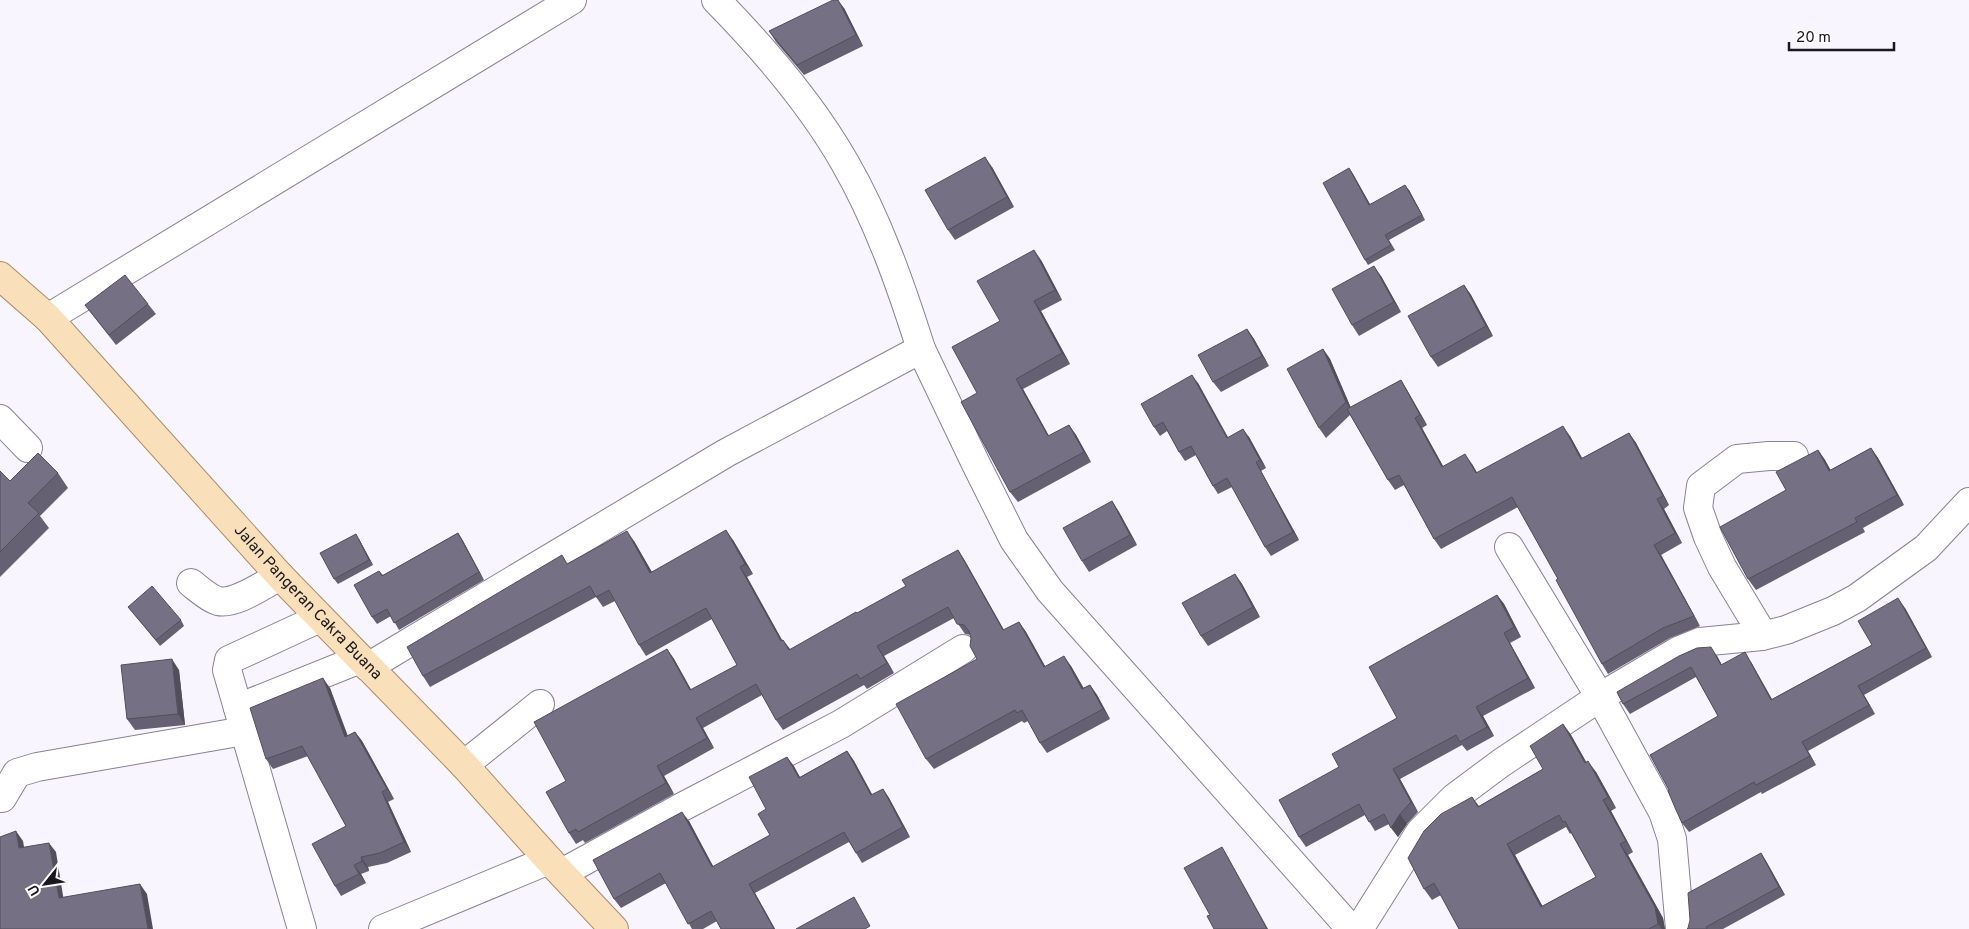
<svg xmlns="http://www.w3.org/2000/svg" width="1969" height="929" viewBox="0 0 1969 929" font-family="Overpass,sans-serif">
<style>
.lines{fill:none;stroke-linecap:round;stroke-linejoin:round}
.minor-casing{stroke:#888296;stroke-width:30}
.major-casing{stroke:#a98d66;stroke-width:30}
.minor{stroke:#fff;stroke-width:28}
.major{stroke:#fae0ba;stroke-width:28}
.wall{fill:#656072;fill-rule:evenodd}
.shaded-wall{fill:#534e5c}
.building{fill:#767084;stroke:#534e5c;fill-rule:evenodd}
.labels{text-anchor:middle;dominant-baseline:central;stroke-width:4;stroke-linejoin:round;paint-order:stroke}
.street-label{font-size:16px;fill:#1a171f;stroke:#fff}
</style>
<rect width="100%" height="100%" fill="#f8f5fe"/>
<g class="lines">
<defs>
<g id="minor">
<path d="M716 0C764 49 811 103 845 163 878 220 901 286 921 349"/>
<polyline points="48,318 572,0"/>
<polyline points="0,419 28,448"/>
<polyline points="1509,547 1600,697 1663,812 1672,839 1680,929"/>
<path d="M191 583C199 589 208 598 218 601 236 605 264 584 280 576"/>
<polyline points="1762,636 1760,630 1722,567 1708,537 1698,508 1701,486 1737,459 1769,456 1794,456"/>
<polyline points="368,667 726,453 921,349 975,462 1014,540 1050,591 1351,929"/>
<polyline points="238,708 360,659"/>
<polyline points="464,765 540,704"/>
<polyline points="2,798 17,773 37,767 244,731"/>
<polyline points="562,873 682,807 841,724 963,649"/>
<polyline points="302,929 227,670 229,660 320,618"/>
<polyline points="383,929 549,860"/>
<polyline points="1359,929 1420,832 1454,798 1501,763 1600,697 1678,651 1700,642 1762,636 1786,630 1833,611 1857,598 1926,548 1969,502"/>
</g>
<g id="major">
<path id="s1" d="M0 276 48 318 280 576 464 765 549 860 614 929"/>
</g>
</defs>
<use href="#minor" class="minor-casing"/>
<use href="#major" class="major-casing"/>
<use href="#minor" class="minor"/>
<use href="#major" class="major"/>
</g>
<g class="wall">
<polygon points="844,8 863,46 804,75 776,42 769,31"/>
<polygon points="992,167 1014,207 955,240 948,230"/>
<polygon points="1349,168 1353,174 1370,204 1409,190 1425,220 1389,240 1395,250 1368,265 1365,260"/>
<polygon points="1041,260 1062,300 1041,311 1070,364 1023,389 1049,436 1069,425 1076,435 1091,462 1018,502 1010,492 977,393 1000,321"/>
<polygon points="1381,276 1401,312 1359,336 1352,325"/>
<polygon points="1464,285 1471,295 1493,336 1438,367 1431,357"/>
<polygon points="148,304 156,314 116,345 85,305"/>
<polygon points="1247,329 1254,339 1269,366 1221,392 1213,382"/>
<polygon points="1323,349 1330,359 1351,408 1401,380 1407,390 1427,425 1422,428 1443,466 1472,464 1477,473 1570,436 1582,458 1629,433 1636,443 1669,505 1664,509 1682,543 1661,555 1700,626 1670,638 1608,674 1602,664 1558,579 1518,507 1441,549 1434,539 1404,485 1395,490 1388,480 1350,415 1326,438 1319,428"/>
<polygon points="1198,383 1228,437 1249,437 1266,468 1261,471 1299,540 1271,556 1265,547 1232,487 1218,494 1213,486 1196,455 1185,461 1179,452 1167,431 1160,436 1154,427"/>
<polygon points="1871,448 1878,458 1904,505 1863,528 1865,532 1756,590 1748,579 1786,490 1818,450 1825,460 1830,470"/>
<polygon points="0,471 10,481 58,473 68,488 40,516 49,528 0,577"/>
<polygon points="1112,501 1119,512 1137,545 1089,572 1082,561"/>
<polygon points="458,533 463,541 484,580 399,630 391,616 377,624 372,617 379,571 383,575"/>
<polygon points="359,539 373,565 338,584 334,579"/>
<polygon points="733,540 753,574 747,577 782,640 783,640 791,650 906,586 958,550 965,561 1004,630 1019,622 1026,632 1045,666 1071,666 1083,688 1090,685 1097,695 1110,719 1047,753 1040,743 1028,721 1024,723 1022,721 934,769 926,759 977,659 971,635 965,634 954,618 884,656 894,673 867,689 864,685 783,730 776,720 762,695 703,728 714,748 664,776 674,794 585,843 583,840 576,844 569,833 566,781 667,649 674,659 691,690 737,665 712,619 646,656 639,645 615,601 603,607 596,597 430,687 423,676 568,564 634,541 652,572"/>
<polygon points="1235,574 1242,584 1260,617 1208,646 1201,636"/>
<polygon points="1497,595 1504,604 1521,637 1510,643 1535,688 1483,716 1494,736 1467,751 1462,745 1400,779 1418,812 1407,824 1398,837 1389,824 1375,831 1365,815 1306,847 1299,837 1339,767 1397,718"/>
<polygon points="128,607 181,620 184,626 160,646"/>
<polygon points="1905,608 1932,657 1864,695 1875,714 1808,751 1816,765 1762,794 1761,792 1689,832 1682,823 1669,790 1718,716 1696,677 1630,714 1623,704 1617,692 1717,656 1722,665 1751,662 1772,699 1872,645"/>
<polygon points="179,670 185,725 135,730 127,719"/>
<polygon points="330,688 347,736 355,732 362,741 394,799 388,802 411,852 387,863 368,867 369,871 361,874 366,883 341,896 335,886 346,826 308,756 273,769 266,759"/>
<path d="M1563 724 1571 735 1586 762 1596 772 1616 808 1611 811 1633 852 1628 855 1663 918 1665 929H1459L1441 895 1432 900 1424 889 1472 797 1479 806 1543 769ZM1566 827 1570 834 1571 833 1596 877 1542 906 1515 855Z"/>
<polygon points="847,751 854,761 872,795 883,789 889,798 910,837 862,863 856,853 849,842 755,893 775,929 721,929 717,921 703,929 692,929 666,883 621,908 614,899 689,821 713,867 770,835 766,809 787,757 800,777"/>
<polygon points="1761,853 1766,861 1785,895 1723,929 1687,929"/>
</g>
<g class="shaded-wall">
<polygon points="838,0 844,8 863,46 856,35"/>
<polygon points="985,157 992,167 1014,207 1007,197"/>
<polygon points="1349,168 1353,174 1373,210 1369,205"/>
<polygon points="1405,185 1409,190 1425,220 1422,215"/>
<polygon points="1034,250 1041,260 1062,300 1055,290"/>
<polygon points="1374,266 1381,276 1401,312 1394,302"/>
<polygon points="1464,285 1471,295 1493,336 1486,326"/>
<polygon points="1034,301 1041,311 1070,364 1062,353"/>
<polygon points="1247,329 1254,339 1269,366 1262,356"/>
<polygon points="1323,349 1330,359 1353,413 1346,402"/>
<polygon points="1192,375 1198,383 1232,446 1227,438"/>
<polygon points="1016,379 1023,389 1055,447 1048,436"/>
<polygon points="1401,380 1407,390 1427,425 1420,415"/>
<polygon points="1415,418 1422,428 1449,477 1442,467"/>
<polygon points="1069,425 1076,435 1091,462 1084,452"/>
<polygon points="1563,426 1570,436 1588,469 1581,459"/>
<polygon points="1243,429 1249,437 1266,468 1260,460"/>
<polygon points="1629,433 1636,443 1669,505 1663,496"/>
<polygon points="1871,448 1878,458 1904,505 1897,495"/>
<polygon points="1818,450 1825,460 1837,481 1829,471"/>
<polygon points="1465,454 1472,464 1483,483 1476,473"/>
<polygon points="1256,462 1261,471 1299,540 1293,532"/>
<polygon points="1657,499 1664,509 1682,543 1675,533"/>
<polygon points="1112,501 1119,512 1137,545 1130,535"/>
<polygon points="726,530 733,540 753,574 745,564"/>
<polygon points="627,531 634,541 658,583 650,573"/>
<polygon points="458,533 463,541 484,580 479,572"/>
<polygon points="356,534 359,539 373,565 369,560"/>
<polygon points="1654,545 1661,555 1700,626 1694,616"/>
<polygon points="958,550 965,561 1010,641 1003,630"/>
<polygon points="740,567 747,577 788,651 781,641"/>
<polygon points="1235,574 1242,584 1260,617 1253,607"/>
<polygon points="1497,595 1504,604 1521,637 1514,627"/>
<polygon points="1898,598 1905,608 1932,657 1926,648"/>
<polygon points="1019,622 1026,632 1051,677 1044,667"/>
<polygon points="1504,633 1510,643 1535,688 1528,678"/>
<polygon points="877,646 884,656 894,673 887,663"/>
<polygon points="1711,647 1717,656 1727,675 1721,665"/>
<polygon points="667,649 674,659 697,700 690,690"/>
<polygon points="1745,652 1751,662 1777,709 1771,700"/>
<polygon points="1064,656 1071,666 1090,699 1082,689"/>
<polygon points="172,659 179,670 185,725 178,714"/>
<polygon points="323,678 330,688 352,747 345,737"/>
<polygon points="1090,685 1097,695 1110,719 1103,709"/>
<polygon points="1858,686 1864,695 1875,714 1869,705"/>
<polygon points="1476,707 1483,716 1494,736 1487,727"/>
<polygon points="696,718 703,728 714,748 707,738"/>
<polygon points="1563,724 1571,735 1593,774 1585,763"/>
<polygon points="355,732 362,741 394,799 387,789"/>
<polygon points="1802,742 1808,751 1816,765 1810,756"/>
<polygon points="847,751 854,761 878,805 871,795"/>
<polygon points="787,757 794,766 805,787 799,778"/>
<polygon points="1588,761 1596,772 1616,808 1608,797"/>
<polygon points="657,766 664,776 674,794 666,783"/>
<polygon points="1393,769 1400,779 1418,812 1411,802"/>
<polygon points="883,789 889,798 910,837 903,827"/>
<polygon points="382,792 388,802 411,852 404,842"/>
<polygon points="1603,800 1611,811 1633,852 1626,841"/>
<polygon points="682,812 689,821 719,877 712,867"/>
<polygon points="1400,814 1407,824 1398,837 1391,828"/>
<polygon points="16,831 23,841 26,858 19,848"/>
<polygon points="49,843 56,852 65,908 59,898"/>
<polygon points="1507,844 1515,855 1549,918 1541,907"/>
<polygon points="1620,844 1628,855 1663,918 1665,929 1662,929 1658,924"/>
<polygon points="1222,847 1228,857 1268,929 1267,929"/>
<polygon points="1761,853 1766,861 1785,895 1779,887"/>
<polygon points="361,857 368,867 369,871 362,861"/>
<polygon points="354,865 361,874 366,883 359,874"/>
<polygon points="140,884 147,894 153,929 148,929"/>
<polygon points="749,884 755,893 775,929 774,929"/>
</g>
<g class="building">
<polygon points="833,0 838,0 856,35 797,65 769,31"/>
<polygon points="985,157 1007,197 948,230 925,190"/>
<polygon points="1349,168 1369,205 1405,185 1422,215 1385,235 1391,245 1365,260 1323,183"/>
<polygon points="1034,250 1055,290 1034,301 1062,353 1016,379 1048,436 1069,425 1084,452 1010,492 961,402 977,393 952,347 1000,321 977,281"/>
<polygon points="1374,266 1394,302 1352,325 1332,289"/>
<polygon points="125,275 148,304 109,335 85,305"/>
<polygon points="1464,285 1486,326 1431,357 1408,316"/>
<polygon points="1247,329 1262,356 1213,382 1198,355"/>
<polygon points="1323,349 1346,402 1319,428 1287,369"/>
<polygon points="1192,375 1227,438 1243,429 1260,460 1256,462 1293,532 1265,547 1227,478 1213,486 1191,446 1179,452 1163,422 1154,427 1141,404"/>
<polygon points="1401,380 1420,415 1415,418 1442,467 1465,454 1476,473 1563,426 1581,459 1629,433 1663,496 1657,499 1675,533 1654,545 1694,616 1663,628 1602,664 1556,580 1558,579 1512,497 1434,539 1399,475 1388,480 1347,409"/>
<polygon points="1871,448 1897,495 1855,518 1857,522 1748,579 1720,527 1786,490 1776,472 1818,450 1829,471"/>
<polygon points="38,453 58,473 28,503 39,513 0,552 0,471 10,481"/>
<polygon points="1112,501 1130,535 1082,561 1063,528"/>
<polygon points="726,530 745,564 740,567 781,641 783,640 789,650 856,612 857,613 906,586 902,580 958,550 1003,630 1019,622 1044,667 1064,656 1082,689 1090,685 1103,709 1040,743 1022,710 1017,713 1015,710 926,759 896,704 977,659 970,646 971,638 969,631 964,625 957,624 948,607 877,646 887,663 860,679 857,674 776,720 756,684 696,718 707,738 657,766 666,783 578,832 576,829 569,833 546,792 566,781 534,722 667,649 690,690 737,665 706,608 639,645 609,590 596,597 590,586 423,676 407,647 562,555 567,564 627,531 650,573"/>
<polygon points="458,533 479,572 394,623 387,609 372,617 354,585 379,571 382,576"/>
<polygon points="356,534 369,560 334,579 320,553"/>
<polygon points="1235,574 1253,607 1201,636 1182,603"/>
<polygon points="152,586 181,620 156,640 128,607"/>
<polygon points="1497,595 1514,627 1504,633 1528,678 1476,707 1487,727 1460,742 1456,735 1393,769 1411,802 1400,814 1391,828 1384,814 1369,822 1359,804 1299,837 1279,800 1339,767 1332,754 1397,718 1369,667"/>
<polygon points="1898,598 1926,648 1858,686 1869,705 1802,742 1810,756 1756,785 1754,782 1682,823 1676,810 1668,791 1669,790 1650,755 1718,716 1691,667 1623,704 1617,692 1679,656 1697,648 1711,647 1721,665 1745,652 1771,700 1872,645 1858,621"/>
<polygon points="172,659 178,714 127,719 121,665"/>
<polygon points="323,678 345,737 355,732 387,789 382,792 404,842 380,853 361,857 362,861 354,865 359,874 335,886 312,844 346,826 302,746 266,759 250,708"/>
<path d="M1563 724 1585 763 1588 761 1608 797 1603 800 1626 841 1620 844 1655 907 1658 924 1649 929H1459L1434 883 1424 889 1408 858 1424 831 1441 814 1472 797 1478 807 1543 769 1530 746ZM1559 815 1563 822 1565 821 1596 877 1541 907 1507 844Z"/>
<polygon points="847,751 871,795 883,789 903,827 856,853 844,832 749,884 774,929 721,929 711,911 688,924 660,873 614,899 593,860 682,812 712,867 770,835 758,814 766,809 749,777 787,757 799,778"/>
<polygon points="16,831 19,848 49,843 59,898 140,884 148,929 0,929 0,837"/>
<polygon points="1222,847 1267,929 1214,929 1207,916 1210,915 1184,868"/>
<polygon points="1761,853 1779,887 1706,927 1707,929 1687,929 1688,928 1690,920 1688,893"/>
<polygon points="854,897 870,926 865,929 796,929"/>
</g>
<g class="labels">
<g class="street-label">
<text stroke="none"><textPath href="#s1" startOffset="449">Jalan Pangeran Cakra Buana</textPath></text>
</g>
</g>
<g transform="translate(45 884) rotate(240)" stroke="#ffffff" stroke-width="4" paint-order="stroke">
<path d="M0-4L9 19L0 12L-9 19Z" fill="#1a171f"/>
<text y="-8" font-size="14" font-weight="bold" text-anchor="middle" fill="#1a171f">U</text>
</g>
<path d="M1789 42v8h105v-8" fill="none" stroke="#1a171f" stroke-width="2.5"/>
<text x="1796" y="42" font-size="15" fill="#1a171f" stroke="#ffffff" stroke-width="4" paint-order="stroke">20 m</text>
</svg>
